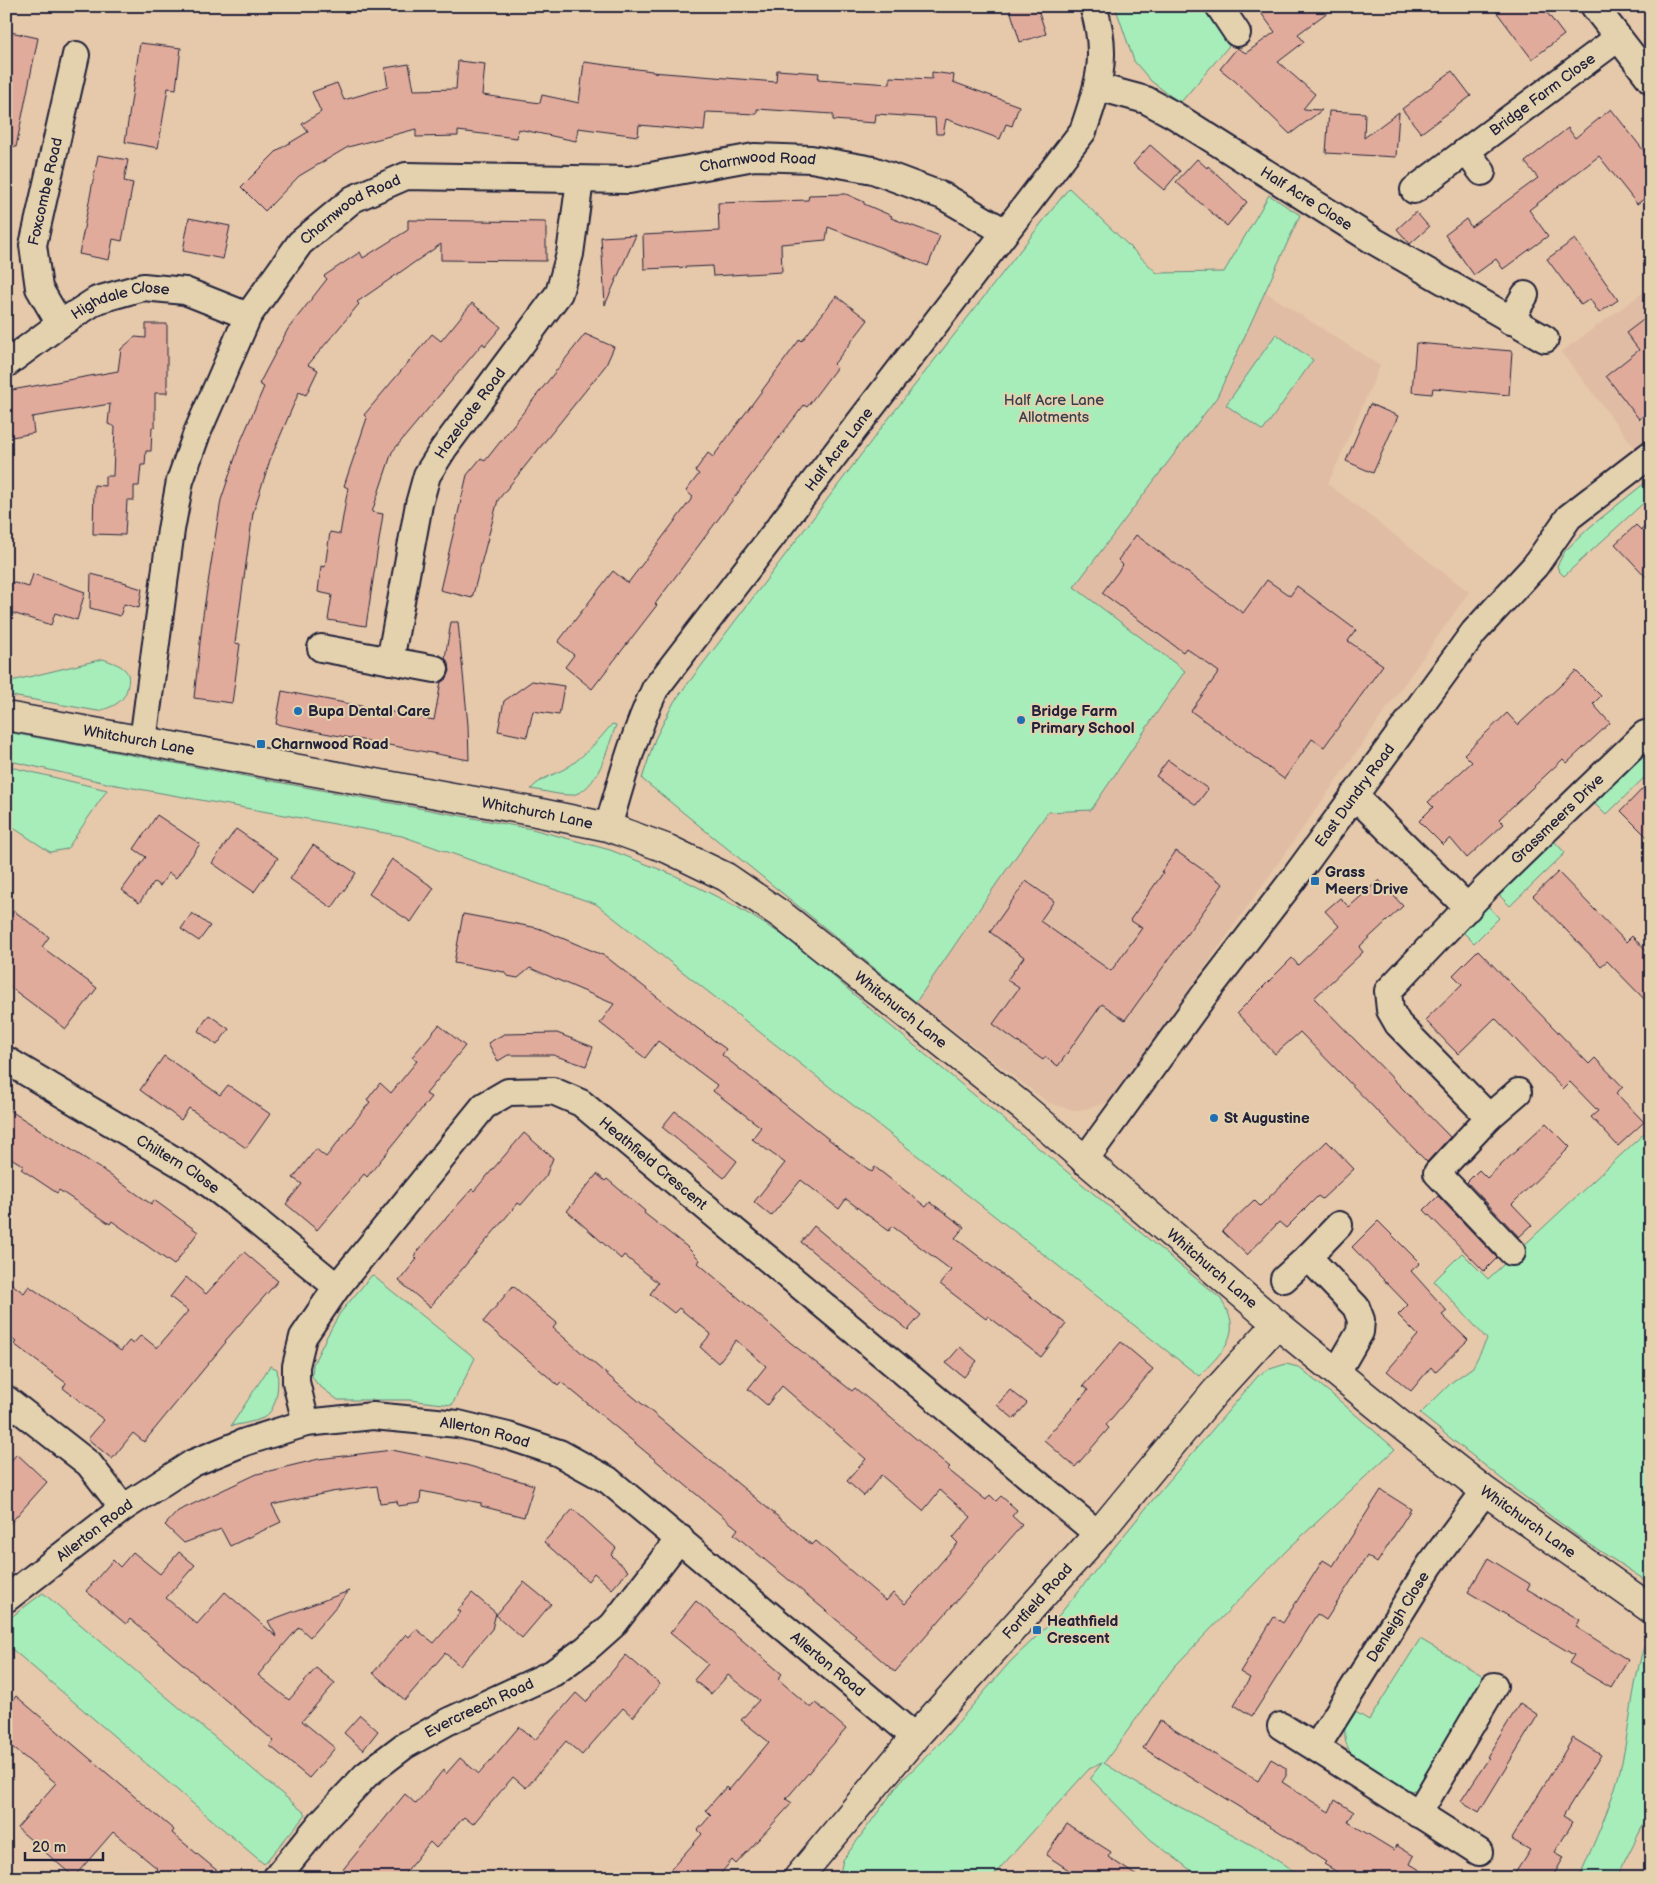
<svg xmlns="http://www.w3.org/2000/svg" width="1657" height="1884" viewBox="0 0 1657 1884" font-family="'Balsamiq Sans',sans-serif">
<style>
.built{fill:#e0bca4}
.green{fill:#a6edba;stroke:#64887a}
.building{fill:#e1ab9c;stroke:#22223b}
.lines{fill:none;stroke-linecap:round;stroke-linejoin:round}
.minor-casing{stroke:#22223b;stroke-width:30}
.tertiary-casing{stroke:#22223b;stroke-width:31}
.minor{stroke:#e4d2af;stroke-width:26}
.tertiary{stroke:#e4d2af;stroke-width:28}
.poi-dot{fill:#1f6fb2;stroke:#e4d2af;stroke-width:2}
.labels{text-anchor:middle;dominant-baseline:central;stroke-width:4;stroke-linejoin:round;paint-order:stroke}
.street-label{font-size:15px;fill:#22223b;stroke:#e4d2af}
.park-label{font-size:15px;fill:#36404e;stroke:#e4d2af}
.poi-label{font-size:15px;font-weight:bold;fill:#22223b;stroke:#e4d2af;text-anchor:start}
</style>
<rect width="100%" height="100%" fill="#e6c8aa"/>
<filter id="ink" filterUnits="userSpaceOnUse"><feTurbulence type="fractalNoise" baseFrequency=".02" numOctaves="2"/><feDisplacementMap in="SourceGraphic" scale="10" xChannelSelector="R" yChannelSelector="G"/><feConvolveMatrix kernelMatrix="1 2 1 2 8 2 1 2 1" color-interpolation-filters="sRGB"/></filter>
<g filter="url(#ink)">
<g class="built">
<polygon points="1651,287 1651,444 1639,453 1561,352"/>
<polygon points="1265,292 1380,366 1328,484 1469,592 1110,1102 1077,1111 1049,1103 916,1002 642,779 655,739 674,702 1217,397"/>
</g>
<g class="green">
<polygon points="1115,6 1207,6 1233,41 1180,103 1151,81 1134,61"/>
<polygon points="1069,188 1157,273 1224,272 1269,195 1300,215 1217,397 1074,587 1185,671 1091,810 1048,812 997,883 916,1002 642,779 655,739 674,702 879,431"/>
<polygon points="1276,334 1313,360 1263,431 1226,405"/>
<polygon points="1651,478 1651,496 1564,576 1559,571 1557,566 1565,551 1590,527"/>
<path d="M103 659C110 662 120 664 125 670 129 674 129 679 128 684 126 702 113 707 98 711L6 695V680H16Z"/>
<path d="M612 724 616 725C608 746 598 792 571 795 558 795 544 791 531 789 541 777 558 774 571 765 587 753 599 740 612 724Z"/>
<path d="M6 732 532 829 610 850 674 875 737 907 781 934 817 962 875 1013 1221 1299C1224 1306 1230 1314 1231 1322 1234 1344 1213 1361 1199 1376L596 904 402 836 111 784 6 760Z"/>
<polygon points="1651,750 1651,771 1606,815 1594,803 1646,753"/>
<polygon points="6,766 107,790 67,849 50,852 6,823"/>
<polygon points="1554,841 1565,853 1510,906 1498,894"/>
<polygon points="1487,905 1499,918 1474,943 1461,930"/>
<polygon points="1651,1127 1651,1584 1583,1540 1517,1491 1420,1414 1452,1382 1473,1367 1487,1339 1434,1281 1462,1253 1488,1279"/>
<polygon points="372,1275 475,1358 452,1405 409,1400 338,1400 317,1384 312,1376 313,1364 326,1338 340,1313"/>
<path d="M1286 1364 1298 1367 1334 1396 1395 1449 1287 1550 1174 1667 1104 1763C1167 1806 1241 1832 1303 1878H1201L1150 1839 1090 1778 1102 1763 1089 1769 991 1878H839L843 1860 900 1782 941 1742 1010 1662 1060 1614 1151 1502 1258 1376 1267 1370Z"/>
<path d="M270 1366 277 1369C279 1384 278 1410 263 1418 254 1422 241 1424 231 1426Z"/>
<polygon points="43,1593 306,1814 264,1864 6,1644 6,1621"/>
<path d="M1648 1634 1651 1636V1810L1616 1878H1579C1595 1840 1613 1803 1622 1762 1631 1720 1633 1676 1648 1634Z"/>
<path d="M1420 1639 1490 1680 1418 1789 1407 1792C1396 1785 1360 1766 1354 1758 1342 1742 1342 1726 1352 1710L1369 1720Z"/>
</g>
<g class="building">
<polygon points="1009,6 1037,6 1046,34 1020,42"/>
<polygon points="1256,6 1336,6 1298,34 1304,42 1278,62 1315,94 1303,109 1322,110 1290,134 1235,81 1220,69 1237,48 1246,53 1275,32"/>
<polygon points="1492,6 1542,6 1564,35 1532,59"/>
<polygon points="6,31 38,38 16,147 6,146"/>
<polygon points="140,43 181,48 176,89 168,88 158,148 125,142"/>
<polygon points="458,61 485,64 482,95 540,103 542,95 579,103 584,62 652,71 652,72 776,82 777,70 819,73 818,79 890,84 890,77 932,79 932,72 954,75 953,82 1019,106 1012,126 1006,124 1000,139 949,120 946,119 943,134 936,134 935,118 876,114 875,123 833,120 833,114 757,109 757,114 706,112 704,131 639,125 638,136 578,128 576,141 518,129 517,138 458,131 458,136 416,137 416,129 348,147 299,176 265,211 241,187 278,150 308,132 302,124 321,112 312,92 337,83 344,100 388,87 385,68 409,64 414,90 456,89"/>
<polygon points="1452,71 1471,96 1421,133 1402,109"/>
<polygon points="1611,109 1651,160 1651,194 1637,204 1599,156 1529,210 1548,236 1503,269 1496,259 1474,275 1445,235 1466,219 1471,227 1538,178 1525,162 1568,128 1575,138"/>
<polygon points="1329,111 1365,113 1364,138 1399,112 1396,157 1326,153"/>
<polygon points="1150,145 1180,171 1164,190 1133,164"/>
<polygon points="98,155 128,160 124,181 133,183 122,241 113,239 109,260 79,254"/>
<polygon points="1197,159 1207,168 1208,166 1247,202 1227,226 1176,182"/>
<polygon points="846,194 864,202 864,204 892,216 891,218 940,236 928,266 828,227 826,240 781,244 782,272 713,276 712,266 644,269 643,235 719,231 718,203 808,200 809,195"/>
<polygon points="1416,212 1429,227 1410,244 1397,229"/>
<polygon points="189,218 230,226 223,259 183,251"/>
<polygon points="408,220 546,222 546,261 441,260 441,244 357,302 359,304 308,365 318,370 306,395 299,392 270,460 253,513 235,643 240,644 232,703 194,698 203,615 221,500 240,443 264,387 259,384 288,329 327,279 324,276 360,252 363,258 408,230"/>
<polygon points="636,235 605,305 601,237"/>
<polygon points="1575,239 1618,300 1599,313 1590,299 1581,305 1547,259"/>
<polygon points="836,296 868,320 834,364 837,367 807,407 804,405 772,447 655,604 657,605 592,689 565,667 574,655 558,642 613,571 628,583 693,497 686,491 699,474 695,471 708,453 713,457 800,339 802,341"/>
<polygon points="472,303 501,327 485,346 483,343 392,452 372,512 383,514 366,626 328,620 332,595 318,592 321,566 325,567 330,532 340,534 348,488 344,486 367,418 364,415 432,334 441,341"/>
<polygon points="1651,314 1651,410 1639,419 1606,376 1639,350 1626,333"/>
<polygon points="146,324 167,324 167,393 155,393 155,427 152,427 151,451 146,451 145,465 141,465 139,486 134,486 134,500 127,500 125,535 93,534 94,485 105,486 105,476 113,476 115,427 108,424 110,404 32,417 34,433 6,438 6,391 118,371 121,349 135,337 146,338"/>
<polygon points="585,334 614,347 606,365 498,500 472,598 440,590 467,475 481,458 485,461"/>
<polygon points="1416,343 1512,351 1509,395 1433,388 1432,394 1412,392"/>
<polygon points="1370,404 1398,416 1373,473 1346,461"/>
<polygon points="1651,522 1651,582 1615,544 1636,525 1641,530"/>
<polygon points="1136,535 1243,613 1267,580 1290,596 1297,586 1356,630 1348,641 1383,665 1324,747 1312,739 1284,779 1191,711 1219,672 1186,648 1183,652 1102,593 1123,565 1118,560"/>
<polygon points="33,574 85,592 77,620 55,613 51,625 6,611 6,598 11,582 29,587"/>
<polygon points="91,574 127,583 126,584 142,589 139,608 124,604 120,616 90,608"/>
<polygon points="451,622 458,622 468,725 469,760 276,724 282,691 434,720 441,682 447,678 450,671 449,664 445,658"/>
<polygon points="1576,671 1601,696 1593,704 1610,723 1567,763 1563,759 1499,819 1504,824 1467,858 1450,838 1443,845 1419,821 1433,807 1428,802 1472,762 1464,754 1507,713 1518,725"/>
<polygon points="532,681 564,686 559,715 533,711 527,737 498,731 504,701"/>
<polygon points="1168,760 1208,789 1196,805 1156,776"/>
<polygon points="1651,780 1651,841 1621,811"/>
<polygon points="157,815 200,844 176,878 169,873 160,886 154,882 139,903 122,890 146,857 134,849"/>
<polygon points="236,829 278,858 254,892 212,863"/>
<polygon points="313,845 356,873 332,908 290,879"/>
<polygon points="1176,851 1223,884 1125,1020 1102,1004 1058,1066 1045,1057 1043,1060 993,1024 1019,988 1007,980 1024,957 990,932 1026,881 1054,901 1040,921 1111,971 1142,928 1130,920 1163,873 1161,872"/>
<polygon points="392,859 434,888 411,922 369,894"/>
<polygon points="1558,872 1626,942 1632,936 1651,956 1651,1006 1607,961 1601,966 1533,896"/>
<polygon points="1379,880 1403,906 1359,947 1363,952 1314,998 1450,1137 1427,1162 1300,1032 1275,1054 1237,1013 1292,958 1298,965 1339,926 1325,911 1340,898 1349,907"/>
<polygon points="14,911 49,937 42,947 97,988 66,1029 6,984 6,922"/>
<polygon points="192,913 210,926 199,941 181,929"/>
<polygon points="463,914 538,928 605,956 690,1023 726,1049 722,1055 845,1152 872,1172 875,1167 926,1207 930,1202 964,1227 955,1238 1066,1324 1041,1357 988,1316 986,1319 940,1284 951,1270 892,1226 889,1231 846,1199 839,1209 801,1180 771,1216 754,1202 785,1163 752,1139 761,1127 713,1091 717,1085 658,1041 645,1058 600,1023 614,1004 530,968 518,978 507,976 504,972 454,963"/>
<polygon points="1478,950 1589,1064 1595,1058 1623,1087 1616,1093 1644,1122 1618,1146 1591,1117 1598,1111 1570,1082 1563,1089 1495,1018 1458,1054 1425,1020 1462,984 1453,975"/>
<polygon points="209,1015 229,1029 217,1045 198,1031"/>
<polygon points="439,1025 465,1046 426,1094 431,1097 393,1145 367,1177 364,1174 317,1230 286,1204 302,1184 293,1178 316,1149 326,1157 370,1102 367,1100 380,1083 391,1093 417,1061 412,1057"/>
<polygon points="557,1033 593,1047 586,1066 553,1055 508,1055 498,1061 488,1043 504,1034"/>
<polygon points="164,1056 220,1095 228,1085 270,1114 246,1148 189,1108 181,1120 140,1090"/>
<polygon points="6,1108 100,1168 151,1204 154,1200 198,1232 174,1265 112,1221 110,1224 59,1190 57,1193 21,1169 24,1166 6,1155"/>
<polygon points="675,1111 737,1161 724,1178 662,1127"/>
<polygon points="1546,1123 1570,1147 1512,1204 1532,1225 1519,1237 1467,1182 1479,1170 1487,1178"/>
<polygon points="524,1133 553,1158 546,1176 521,1205 518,1203 430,1307 399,1281 417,1259 414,1256 430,1236 472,1189 474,1191"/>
<polygon points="1327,1141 1354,1169 1322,1199 1318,1196 1286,1228 1279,1222 1247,1255 1222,1231 1254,1200 1260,1206"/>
<polygon points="597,1174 605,1181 607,1179 645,1211 644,1213 686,1246 700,1260 698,1263 791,1343 852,1391 855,1388 950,1467 947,1469 986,1500 990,1495 996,1501 1001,1496 1017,1510 1012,1516 1022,1525 895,1672 855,1637 856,1636 734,1534 738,1529 581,1398 561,1382 558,1385 483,1322 513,1286 557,1323 553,1328 618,1384 812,1545 816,1541 886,1601 893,1593 905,1604 958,1543 953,1538 971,1517 940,1490 923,1511 881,1475 864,1496 847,1481 866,1459 782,1386 767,1405 748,1389 766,1366 736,1340 718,1363 700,1347 711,1334 679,1308 674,1313 650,1294 658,1283 624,1255 621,1259 567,1211"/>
<polygon points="1438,1196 1497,1258 1484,1271 1424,1210"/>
<polygon points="1378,1221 1420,1263 1411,1271 1447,1311 1442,1315 1468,1340 1435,1372 1431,1367 1411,1391 1387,1371 1418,1335 1398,1315 1408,1305 1352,1247"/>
<polygon points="814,1226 921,1315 908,1330 801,1242"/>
<polygon points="244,1252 278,1281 225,1341 226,1342 144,1442 133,1433 112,1459 88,1439 104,1420 63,1388 66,1383 14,1344 16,1342 6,1334 6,1280 24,1293 29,1286 121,1351 129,1341 133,1344 141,1335 157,1348 188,1311 170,1297 186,1277 206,1294"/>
<polygon points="1121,1342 1153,1369 1106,1425 1109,1428 1075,1467 1044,1440 1088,1390 1083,1386"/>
<polygon points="960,1347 977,1361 964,1377 946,1363"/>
<polygon points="1010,1390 1027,1403 1014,1419 997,1405"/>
<polygon points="392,1450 466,1465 534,1485 524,1517 481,1506 481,1503 421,1491 420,1503 398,1506 397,1501 380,1503 377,1486 331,1492 272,1505 281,1522 230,1546 221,1529 184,1543 165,1525 178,1511 257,1474 319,1459"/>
<polygon points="17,1454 47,1482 6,1528 6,1466"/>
<polygon points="1381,1490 1411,1509 1377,1563 1367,1556 1326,1620 1317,1614 1252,1716 1234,1705 1250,1678 1240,1672 1274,1617 1283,1623 1323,1560 1333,1566"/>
<polygon points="573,1509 616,1548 611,1555 628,1571 612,1589 594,1573 588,1581 544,1542"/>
<polygon points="133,1552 160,1574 179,1552 195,1565 166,1598 197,1624 225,1592 277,1637 268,1621 349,1591 310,1637 299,1627 258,1675 289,1700 316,1668 335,1683 302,1721 335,1748 309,1778 270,1746 274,1741 222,1697 130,1619 126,1624 86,1591 113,1560 120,1567"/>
<polygon points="1488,1558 1530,1584 1527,1589 1580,1620 1576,1627 1628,1660 1611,1688 1569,1663 1574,1655 1468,1592"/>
<polygon points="524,1582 551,1604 522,1638 496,1615"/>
<polygon points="472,1593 496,1613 492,1629 460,1666 445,1653 405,1700 373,1673 406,1634 409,1637 416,1629 434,1643 461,1612 458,1610"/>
<polygon points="696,1601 782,1674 778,1679 811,1708 816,1703 846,1729 786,1799 792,1803 736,1864 732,1860 717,1878 663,1878 702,1834 698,1830 711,1815 706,1810 726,1787 729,1790 769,1742 741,1720 759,1700 728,1675 711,1694 694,1680 708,1664 670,1633"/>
<polygon points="626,1655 660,1684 633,1717 623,1708 582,1755 566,1741 526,1788 513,1777 473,1824 464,1817 436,1848 430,1842 401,1878 336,1878 405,1794 416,1804 443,1770 446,1774 460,1758 479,1774 519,1727 535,1740 576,1693 586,1702"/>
<polygon points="16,1696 174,1830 172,1833 226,1878 150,1878 158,1869 113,1832 74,1877 17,1828 56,1783 6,1742 6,1708"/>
<polygon points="1520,1703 1538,1715 1479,1812 1461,1801 1489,1758 1487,1757"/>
<polygon points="360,1715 378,1731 363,1750 344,1733"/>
<polygon points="1160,1721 1258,1781 1271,1759 1286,1768 1286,1776 1282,1782 1329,1812 1335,1800 1354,1812 1348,1822 1394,1850 1396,1845 1414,1856 1410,1864 1433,1878 1347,1878 1324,1864 1326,1862 1283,1834 1143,1748"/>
<polygon points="1573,1738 1601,1755 1563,1816 1573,1822 1555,1852 1564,1857 1552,1878 1512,1878 1530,1850 1511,1839"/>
<polygon points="1067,1824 1111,1852 1108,1857 1140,1878 1081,1878 1046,1855"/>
</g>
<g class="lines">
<defs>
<g id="minor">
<polyline points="1219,6 1237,33"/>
<polyline points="1594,6 1651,80"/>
<path id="s1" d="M1098 87 1146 100 1174 115 1374 241 1545 339"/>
<polyline points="1466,151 1482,172"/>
<path id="s2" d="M1414 190 1618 38"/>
<polyline points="1510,321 1525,295"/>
<path id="s3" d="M60 324 39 288 33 245 76 55"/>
<path id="s4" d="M6 364 60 324 97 300 143 287 185 291 248 316"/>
<polyline points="321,648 435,669"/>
<path id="s5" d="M390 661 419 504 427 475 444 448 559 293 570 254 580 180"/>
<path id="s6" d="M143 741 171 530 180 481 197 433 248 316 300 243 353 199 406 176 629 180 754 157 811 159 873 170 943 196 1005 232"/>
<polyline points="1354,795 1468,908"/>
<path id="s7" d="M608 827C622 779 634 734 655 689L1083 131C1099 85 1109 55 1093 6"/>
<path id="s8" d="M6 1060 194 1172 232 1201 337 1287"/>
<polyline points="1489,1117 1518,1092"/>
<path id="s9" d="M1084 1161 1205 994 1292 881 1474 632 1535 566 1569 517 1651 454"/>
<path id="s10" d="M1512 1252 1437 1173 1489 1117 1398 1024 1390 1010 1388 991 1487 887 1645 734 1651 733"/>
<polyline points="1284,1279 1308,1257"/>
<polyline points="1337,1372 1360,1332 1361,1320 1356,1307 1308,1257 1339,1225"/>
<polyline points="6,1399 89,1464 123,1508"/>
<path id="s11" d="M306 1423 296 1382V1366L303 1337 337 1287 484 1106 508 1092 553 1091 581 1103 1098 1534"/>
<path id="s12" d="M6 1599 123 1508 193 1463 245 1442 306 1423 373 1416 458 1424 508 1436 559 1453 608 1480 915 1737"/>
<polyline points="1281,1726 1316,1748"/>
<polyline points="1418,1814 1494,1686"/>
<path id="s13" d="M1479 1852 1316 1748 1430 1565 1485 1491"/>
<path id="s14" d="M276 1878 321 1823 366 1775 404 1746 449 1721 553 1673 586 1649 613 1625 680 1538"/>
</g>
<g id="tertiary">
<path id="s15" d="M6 716 536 812 608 827 668 849 726 877 783 916 1023 1107 1277 1324 1407 1430 1485 1491 1651 1609"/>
<path id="s16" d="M798 1878 915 1737 1098 1534 1215 1392 1277 1324"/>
</g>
</defs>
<use href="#minor" class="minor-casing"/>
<use href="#tertiary" class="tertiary-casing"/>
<use href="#minor" class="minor"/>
<use href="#tertiary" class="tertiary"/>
</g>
</g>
<g class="poi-dot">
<circle cx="298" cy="711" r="5"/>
<circle cx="1021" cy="720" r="5"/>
<rect x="256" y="739" width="10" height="10" rx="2.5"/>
<rect x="1310" y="876" width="10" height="10" rx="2.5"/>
<circle cx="1214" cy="1118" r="5"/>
<rect x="1032" y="1625" width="10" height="10" rx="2.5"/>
</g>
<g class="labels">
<g class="street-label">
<text stroke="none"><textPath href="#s2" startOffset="160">Bridge Farm Close</textPath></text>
<text stroke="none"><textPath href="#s6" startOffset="1011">Charnwood Road</textPath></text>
<text stroke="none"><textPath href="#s3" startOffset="140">Foxcombe Road</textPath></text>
<text stroke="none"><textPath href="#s1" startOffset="238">Half Acre Close</textPath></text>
<text stroke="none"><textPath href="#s6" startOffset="592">Charnwood Road</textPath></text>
<text stroke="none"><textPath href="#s4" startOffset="134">Highdale Close</textPath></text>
<text stroke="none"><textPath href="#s5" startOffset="265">Hazelcote Road</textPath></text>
<text stroke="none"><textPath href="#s7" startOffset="448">Half Acre Lane</textPath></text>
<text stroke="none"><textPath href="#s15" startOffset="135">Whitchurch Lane</textPath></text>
<text stroke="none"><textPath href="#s9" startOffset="455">East Dundry Road</textPath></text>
<text stroke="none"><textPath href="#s15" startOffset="540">Whitchurch Lane</textPath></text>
<text stroke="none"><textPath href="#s10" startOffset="592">Grassmeers Drive</textPath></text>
<text stroke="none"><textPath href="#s15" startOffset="960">Whitchurch Lane</textPath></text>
<text stroke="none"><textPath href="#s11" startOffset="579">Heathfield Crescent</textPath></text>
<text stroke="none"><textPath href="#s8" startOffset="201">Chiltern Close</textPath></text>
<text stroke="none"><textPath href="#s15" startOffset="1365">Whitchurch Lane</textPath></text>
<text stroke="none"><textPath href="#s12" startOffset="532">Allerton Road</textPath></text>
<text stroke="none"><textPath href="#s15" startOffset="1770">Whitchurch Lane</textPath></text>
<text stroke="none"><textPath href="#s12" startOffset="112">Allerton Road</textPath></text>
<text stroke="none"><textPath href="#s16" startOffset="366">Fortfield Road</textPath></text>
<text stroke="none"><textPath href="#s13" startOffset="348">Denleigh Close</textPath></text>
<text stroke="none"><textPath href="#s12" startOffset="952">Allerton Road</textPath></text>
<text stroke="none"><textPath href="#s14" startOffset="269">Evercreech Road</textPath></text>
</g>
<g class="park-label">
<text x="1054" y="400">Half Acre Lane<tspan x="1054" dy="17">Allotments</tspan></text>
</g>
<g class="poi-label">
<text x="308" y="711">Bupa Dental Care</text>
<text x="1031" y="711">Bridge Farm<tspan x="1031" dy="17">Primary School</tspan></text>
<text x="271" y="744">Charnwood Road</text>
<text x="1325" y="872">Grass<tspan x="1325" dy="17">Meers Drive</tspan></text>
<text x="1224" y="1118">St Augustine</text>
<text x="1047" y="1621">Heathfield<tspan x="1047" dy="17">Crescent</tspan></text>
</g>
</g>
<rect width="1657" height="1884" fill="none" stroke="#e4d2af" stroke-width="25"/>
<rect x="12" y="12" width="1632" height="1859" fill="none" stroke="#22223b" stroke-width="2" filter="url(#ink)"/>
<path d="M25 1852v8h78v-8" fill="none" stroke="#22223b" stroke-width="2.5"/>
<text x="32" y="1852" font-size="15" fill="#22223b" stroke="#e4d2af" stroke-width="4" paint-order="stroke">20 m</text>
</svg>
